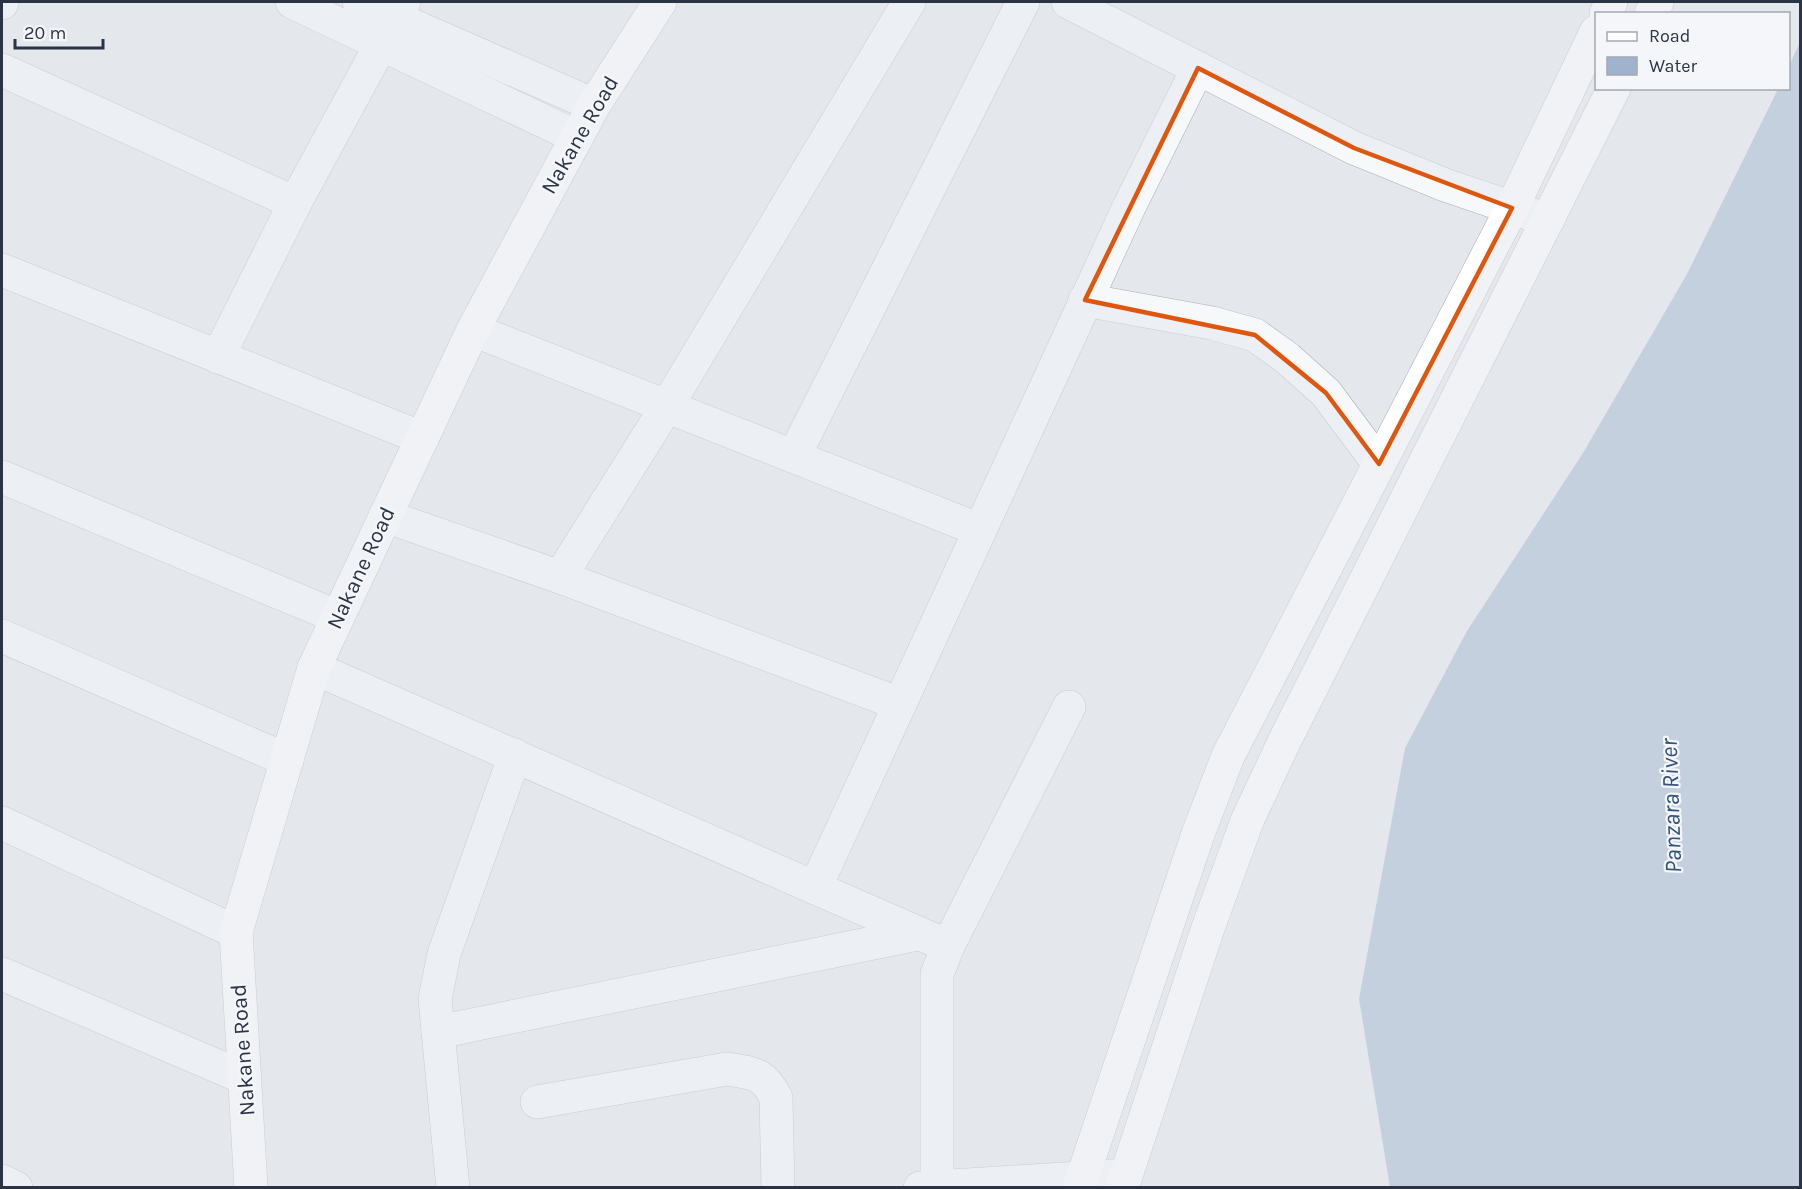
<svg xmlns="http://www.w3.org/2000/svg" width="1802" height="1189" viewBox="0 0 1802 1189" font-family="Karla,sans-serif">
<style>
.water{fill:#9fb4cc}
.lines{fill:none;stroke-linecap:round;stroke-linejoin:round}
.street-casing{stroke:#a9aeb7;stroke-width:34}
.secondary-casing{stroke:#a9aeb7;stroke-width:34}
.street{stroke:#f7f8fa;stroke-width:33}
.secondary{stroke:#fff;stroke-width:33}
.marked{fill:none;stroke:#df570f;stroke-width:4.5;stroke-linejoin:round}
.labels{text-anchor:middle;dominant-baseline:central;stroke-width:4.5;stroke-linejoin:round;paint-order:stroke}
.street-label{font-size:22px;fill:#2b3445;stroke:#f4f6f9}
.water-label{font-size:24px;font-style:italic;fill:#34527a;stroke:#f4f6f9}
</style>
<rect width="100%" height="100%" fill="#e4e7ec"/>
<polygon class="water" points="1800,42 1800,1187 1390,1187 1359,999 1405,748 1467,631 1583,453 1687,274 1778,89 1788,88 1789,66"/>
<g class="lines">
<defs>
<g id="street">
<polyline points="292,2 577,137"/>
<polyline points="359,2 594,105"/>
<polyline points="1068,2 1354,148 1445,185 1548,220"/>
<polyline points="2,3 2,2"/>
<polyline points="2,70 295,203"/>
<polyline points="2,270 422,438"/>
<polyline points="1085,300 1212,323 1255,335 1287,358 1326,393 1379,464"/>
<polyline points="473,330 980,530"/>
<polyline points="218,357 295,203 404,2"/>
<polyline points="794,456 1023,2"/>
<polyline points="2,477 338,617"/>
<polyline points="385,516 560,577 900,704"/>
<polyline points="560,577 667,406 909,2"/>
<polyline points="2,636 287,760"/>
<polyline points="314,668 948,946"/>
<polyline points="2,823 236,932"/>
<polyline points="815,888 1129,207 1198,68"/>
<polyline points="2,974 245,1078"/>
<polyline points="438,1032 917,934"/>
<path d="M537 1102 727 1069C753 1073 764 1073 776 1098L778 1188"/>
<polyline points="2,1181 16,1188"/>
<polyline points="937,1186 937,974 948,946 1069,707"/>
<polyline points="453,1188 435,999 444,954 515,755"/>
<polyline points="920,1188 1126,1175"/>
</g>
<g id="secondary">
<polyline points="1606,14 1611,2"/>
<polyline points="1651,14 1657,2"/>
<polyline points="251,1188 236,932 314,668 473,330 594,105 660,2"/>
<polyline points="1079,1188 1198,834 1228,756 1512,208 1596,32"/>
<polyline points="1122,1188 1208,928 1247,821 1284,742 1614,88"/>
</g>
</defs>
<use href="#street" class="street-casing"/>
<use href="#secondary" class="secondary-casing"/>
<use href="#street" class="street"/>
<use href="#secondary" class="secondary"/>
</g>
<path d="M0 0H1802V1189H0ZM1198 68 1354 148 1512 208 1379 464 1326 393 1255 335 1085 300Z" fill="#e4e7ec" fill-opacity=".55" fill-rule="evenodd"/>
<path class="marked" d="M1198 68 1354 148 1512 208 1379 464 1326 393 1255 335 1085 300Z"/>
<g class="labels">
<g class="street-label">
<text transform="translate(580 135) rotate(-60)">Nakane Road</text>
<text transform="translate(361 568) rotate(-65)">Nakane Road</text>
<text transform="translate(243 1050) rotate(-94)">Nakane Road</text>
</g>
<g class="water-label">
<text transform="translate(1671 806) rotate(-92)">Panzara River</text>
</g>
</g>
<rect width="1802" height="1189" fill="none" stroke="#2b3445" stroke-width="6"/>
<rect x="1595" y="12" width="195" height="78" fill="#f4f6f9" stroke="#a4a8b1" stroke-width="1.5"/>
<rect x="1607" y="32" width="30" height="9" fill="#ffffff" stroke="#a4a8b1" stroke-width="1.5"/>
<text x="1649" y="42" font-size="18" fill="#2b3445">Road</text>
<rect x="1607" y="57" width="30" height="18" fill="#9fb4cc" stroke="#a4a8b1" stroke-width="1.5"/>
<text x="1649" y="72" font-size="18" fill="#2b3445">Water</text>
<path d="M15 39v9h88v-9" fill="none" stroke="#2b3445" stroke-width="3"/>
<text x="24" y="39" font-size="18" fill="#2b3445" stroke="#f4f6f9" stroke-width="4.5" paint-order="stroke">20 m</text>
</svg>
